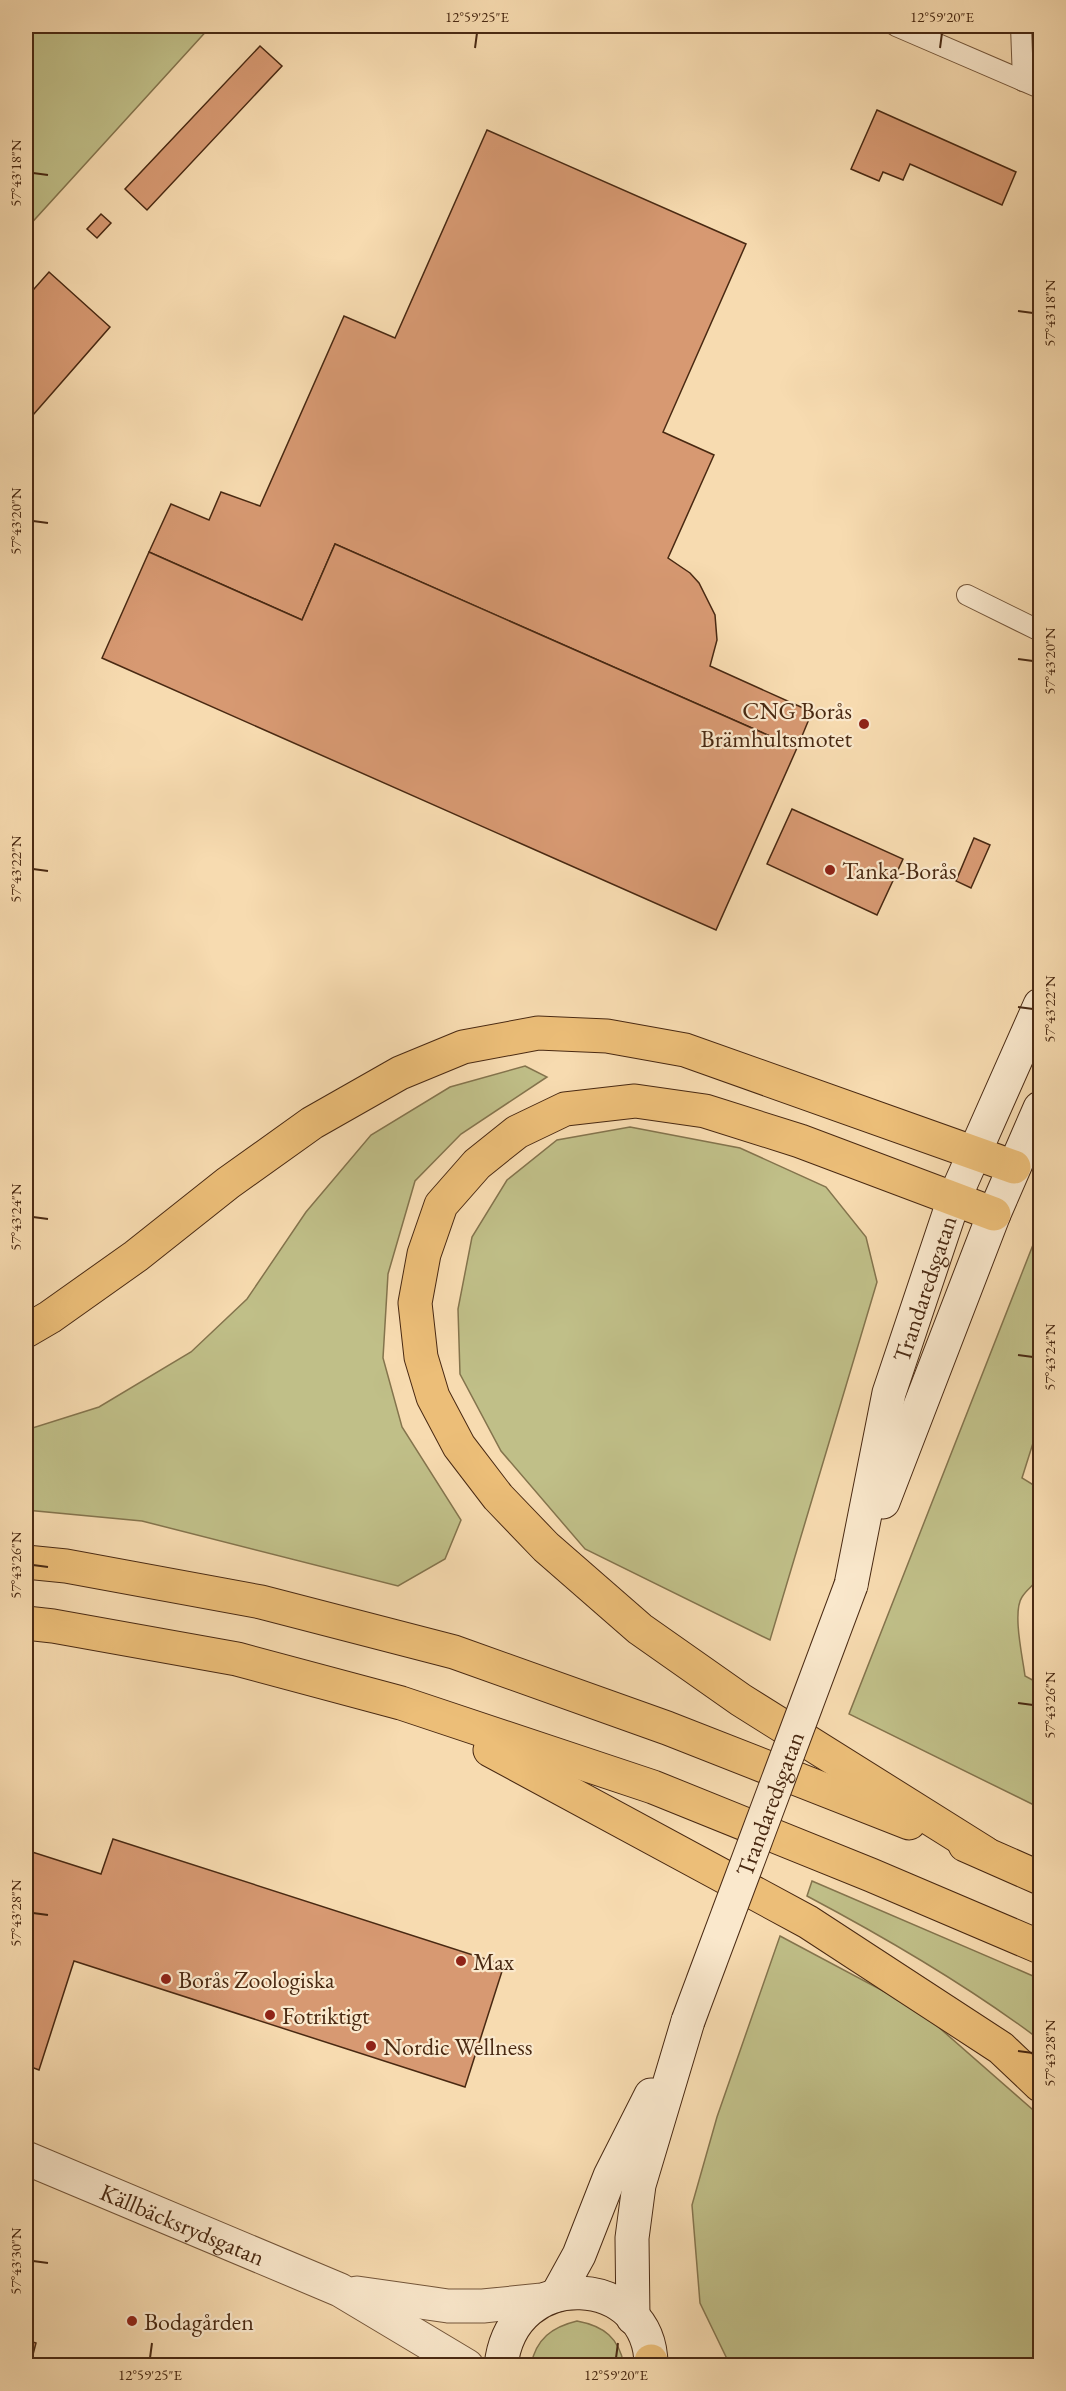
<svg xmlns="http://www.w3.org/2000/svg" width="1066" height="2391" viewBox="0 0 1066 2391" font-family="'EB Garamond',serif">
<style>
.green{fill:#c0bf88;stroke:#84744d;stroke-width:1.5}
.building{fill:#d79972;stroke:#492912;stroke-width:1.5}
.lines{fill:none;stroke-linecap:round;stroke-linejoin:round}
.lane-casing{stroke:#74563a;stroke-width:22}
.street-casing{stroke:#74563a;stroke-width:35}
.secondary-casing{stroke:#492912;stroke-width:35}
.highway-casing{stroke:#492912;stroke-width:35}
.lane{stroke:#fae8cc;stroke-width:20}
.street{stroke:#fae8cc;stroke-width:33}
.secondary{stroke:#fae8cc;stroke-width:33}
.highway{stroke:#ecbe78;stroke-width:33}
.secondary-bridge-casing{stroke:#492912;stroke-width:35;stroke-linecap:butt}
.secondary-bridge{stroke:#fae8cc;stroke-width:33}
.ticks{fill:none;stroke:#492912;stroke-width:2}
.poi-dot{fill:#8f2418;stroke:#fae8cc;stroke-width:2}
.labels{text-anchor:middle;dominant-baseline:central;stroke-width:4.5;stroke-linejoin:round;paint-order:stroke}
.poi-label{font-size:24px;fill:#492912;stroke:#fae8cc;text-anchor:start}
.street-label{font-size:24px;fill:#492912;stroke:#fae8cc}
.neatline{fill:none;stroke:#492912;stroke-width:2}
.ticks-label{font-size:15px;text-anchor:middle;fill:#492912}
</style>
<rect width="100%" height="100%" fill="#f7dbb0"/>
<filter id="stains"><feTurbulence type="fractalNoise" baseFrequency=".00333" numOctaves="4"/><feColorMatrix values="0 0 0 0 .2 0 0 0 0 .09 0 0 0 0 .02 0 0 0 .5 -.17"/></filter>
<radialGradient id="worn" r=".72"><stop offset=".6" stop-color="#630" stop-opacity="0"/><stop offset="1" stop-color="#630" stop-opacity=".3"/></radialGradient>
<g class="green">
<polygon points="26,26 211,26 26,229"/>
<polygon points="525,1066 547,1077 461,1134 415,1181 388,1274 383,1358 402,1427 461,1520 445,1559 398,1586 142,1521 26,1510 26,1430 99,1407 191,1352 247,1299 306,1212 371,1135 450,1087"/>
<polygon points="630,1127 740,1148 826,1187 866,1237 877,1282 770,1640 585,1549 501,1451 460,1374 458,1309 472,1237 507,1180 557,1140"/>
<path d="M1040 1227V1421L1022 1478 1040 1489V1571C1039 1583 1028 1587 1022 1597 1012 1612 1023 1659 1025 1676L1040 1684V1808L849 1714Z"/>
<path d="M812 1881 1040 1979V2040C967 1985 888 1939 807 1896Z"/>
<polygon points="780,1936 919,2010 1040,2116 1040,2365 730,2365 700,2303 692,2205 717,2117"/>
<path d="M577 2321C604 2326 619 2338 624 2365H531C536 2339 552 2327 577 2321Z"/>
</g>
<g class="building">
<polygon points="260,46 282,66 147,210 125,189"/>
<polygon points="877,110 1016,172 1002,205 910,164 903,180 883,172 879,181 851,169"/>
<polygon points="487,130 746,244 663,432 714,455 668,558 690,573 699,583 715,615 717,640 710,666 812,712 797,748 335,544 302,620 149,552 171,504 209,520 221,492 260,506 344,316 395,338"/>
<polygon points="101,214 111,223 97,238 87,229"/>
<polygon points="49,272 110,327 26,423 26,298"/>
<polygon points="335,544 797,748 716,930 102,658 149,552 302,620"/>
<polygon points="792,809 903,859 877,915 767,864"/>
<polygon points="974,838 990,845 971,888 956,881"/>
<polygon points="113,1839 504,1965 465,2087 74,1961 39,2070 26,2065 26,1850 101,1874"/>
<polygon points="26,2340 36,2343 30,2366 26,2366"/>
</g>
<g class="lines">
<defs>
<g id="lane">
<polyline points="896,26 1040,88"/>
<polyline points="1021,26 1023,81"/>
<polyline points="967,595 1040,631"/>
</g>
<g id="street">
<path id="s1" d="M26 2158 340 2290 467 2366"/>
<polyline points="357,2293 448,2306 483,2306 542,2300"/>
</g>
<g id="secondary">
<polyline points="883,1502 994,1214 1040,1108"/>
<path id="s2" d="M851 1585 889 1393 954 1199 1040 1005"/>
<polyline points="557,2295 579,2255 610,2176 651,2095"/>
<polyline points="633,2318 632,2238 639,2185 688,2021"/>
<path d="M501 2366C512 2263 652 2274 651 2366"/>
</g>
<g id="highway">
<polyline points="26,1331 50,1317 136,1256 228,1183 312,1123 400,1073 463,1047 538,1033 607,1036 685,1050 1014,1167"/>
<polyline points="26,1562 66,1566 261,1602 454,1652 667,1728 909,1823"/>
<polyline points="26,1623 53,1626 237,1659 401,1703 653,1787 871,1875 1040,1947"/>
<polyline points="490,1750 808,1922 1001,2048 1040,2085"/>
<polyline points="965,1845 1040,1878"/>
<polyline points="985,1853 741,1700 640,1629 546,1547 498,1497 459,1446 433,1397 421,1357 415,1303 424,1254 441,1205 477,1164 517,1132 565,1109 635,1101 705,1111 800,1141 994,1214"/>
<polyline points="651,2361 653,2366"/>
</g>
</defs>
<use href="#lane" class="lane-casing"/>
<use href="#street" class="street-casing"/>
<use href="#secondary" class="secondary-casing"/>
<use href="#highway" class="highway-casing"/>
<use href="#lane" class="lane"/>
<use href="#street" class="street"/>
<use href="#secondary" class="secondary"/>
<use href="#highway" class="highway"/>
<defs>
<g id="secondary-bridge">
<path id="s3" d="M688 2021 851 1585"/>
</g>
</defs>
<use href="#secondary-bridge" class="secondary-bridge-casing"/>
<use href="#secondary-bridge" class="secondary-bridge"/>
</g>
<path class="ticks" d="M475 48 477 33M940 48 942 33M33 173 48 175M1018 311 1033 313M33 521 48 523M1018 659 1033 661M33 869 48 871M1018 1007 1033 1009M33 1217 48 1219M1018 1355 1033 1357M33 1565 48 1567M1018 1703 1033 1705M33 1913 48 1915M1018 2051 1033 2053M33 2261 48 2263M150 2358 152 2343M616 2358 618 2343"/>
<g class="poi-dot">
<circle cx="864" cy="724" r="6"/>
<circle cx="830" cy="870" r="6"/>
<circle cx="461" cy="1961" r="6"/>
<circle cx="166" cy="1979" r="6"/>
<circle cx="270" cy="2015" r="6"/>
<circle cx="371" cy="2046" r="6"/>
<circle cx="132" cy="2321" r="6"/>
</g>
<g class="labels">
<g class="poi-label">
<text x="852" y="710" text-anchor="end">CNG Borås<tspan x="852" dy="28">Brämhultsmotet</tspan></text>
<text x="842" y="870">Tanka-Borås</text>
<text x="473" y="1961">Max</text>
<text x="178" y="1979">Borås Zoologiska</text>
<text x="282" y="2015">Fotriktigt</text>
<text x="383" y="2046">Nordic Wellness</text>
<text x="144" y="2321">Bodagården</text>
</g>
<g class="street-label">
<text stroke="none"><textPath href="#s2" startOffset="306">Trandaredsgatan</textPath></text>
<text stroke="none"><textPath href="#s3" startOffset="232">Trandaredsgatan</textPath></text>
<text stroke="none"><textPath href="#s1" startOffset="170">Källbäcksrydsgatan</textPath></text>
</g>
</g>
<rect width="1066" height="2391" fill="none" stroke="#f7dbb0" stroke-width="66"/>
<rect x="33" y="33" width="1000" height="2325" class="neatline"/>
<g class="ticks-label">
<text x="477" y="22">12°59'25"E</text>
<text x="942" y="22">12°59'20"E</text>
<text transform="translate(16 173) rotate(-90)" y="5">57°43'18"N</text>
<text transform="translate(1050 313) rotate(-90)" y="5">57°43'18"N</text>
<text transform="translate(16 521) rotate(-90)" y="5">57°43'20"N</text>
<text transform="translate(1050 661) rotate(-90)" y="5">57°43'20"N</text>
<text transform="translate(16 869) rotate(-90)" y="5">57°43'22"N</text>
<text transform="translate(1050 1009) rotate(-90)" y="5">57°43'22"N</text>
<text transform="translate(16 1217) rotate(-90)" y="5">57°43'24"N</text>
<text transform="translate(1050 1357) rotate(-90)" y="5">57°43'24"N</text>
<text transform="translate(16 1565) rotate(-90)" y="5">57°43'26"N</text>
<text transform="translate(1050 1705) rotate(-90)" y="5">57°43'26"N</text>
<text transform="translate(16 1913) rotate(-90)" y="5">57°43'28"N</text>
<text transform="translate(1050 2053) rotate(-90)" y="5">57°43'28"N</text>
<text transform="translate(16 2261) rotate(-90)" y="5">57°43'30"N</text>
<text x="150" y="2380">12°59'25"E</text>
<text x="616" y="2380">12°59'20"E</text>
</g>
<rect width="100%" height="100%" filter="url(#stains)"/>
<rect width="100%" height="100%" fill="url(#worn)"/>
</svg>
